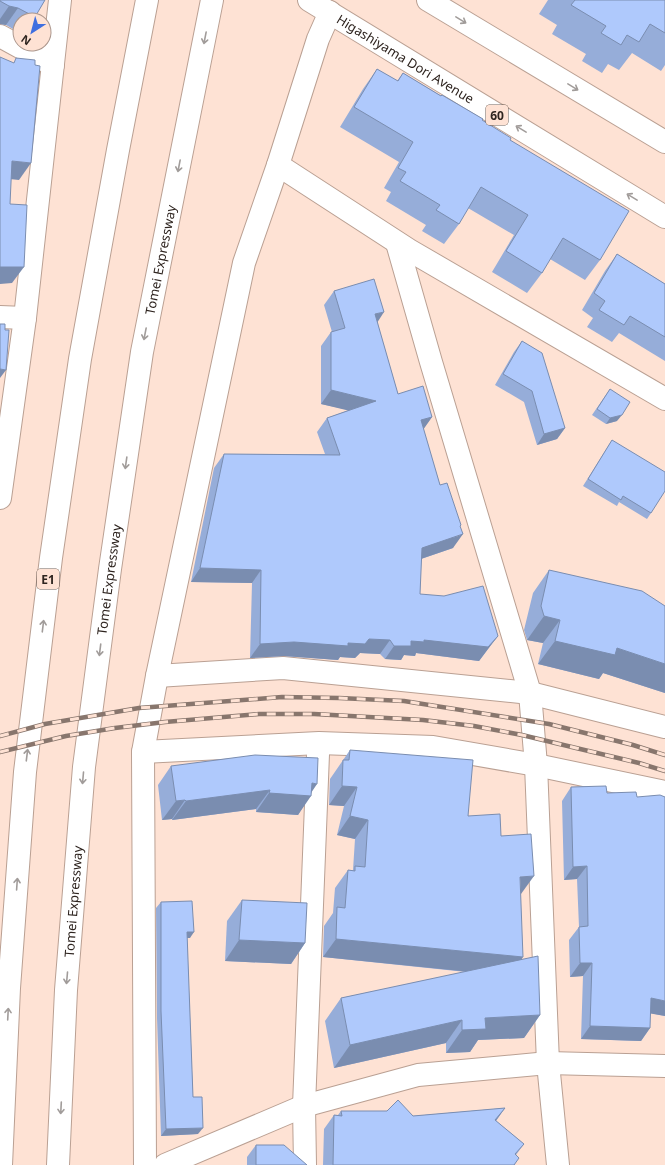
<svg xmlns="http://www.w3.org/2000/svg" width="665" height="1165" viewBox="0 0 665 1165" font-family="'Noto Sans',sans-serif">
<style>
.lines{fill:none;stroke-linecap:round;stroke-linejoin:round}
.street-casing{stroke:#baa093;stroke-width:24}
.primary-casing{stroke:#baa093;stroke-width:24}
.highway-casing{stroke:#baa093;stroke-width:24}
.street{stroke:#fff;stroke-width:22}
.primary{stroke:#fff;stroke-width:22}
.highway{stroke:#fff;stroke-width:22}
.rail-casing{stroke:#88766d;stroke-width:4.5}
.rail{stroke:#fee2d4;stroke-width:3;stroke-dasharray:9;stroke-linecap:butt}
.wall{fill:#96add9}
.shaded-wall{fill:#7a8db0}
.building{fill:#afc9fc;stroke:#7a8db0}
.oneway{stroke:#a19c9a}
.labels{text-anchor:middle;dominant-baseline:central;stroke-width:3;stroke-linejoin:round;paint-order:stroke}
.shield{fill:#fee2d4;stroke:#6c5d55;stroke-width:1}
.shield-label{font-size:12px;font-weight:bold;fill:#2e241f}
.street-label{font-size:13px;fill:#2e241f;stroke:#fee2d4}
</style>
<rect width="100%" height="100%" fill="#fee2d4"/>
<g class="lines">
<defs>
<g id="street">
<polyline points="0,36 53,65"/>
<polyline points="278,165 409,250 665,399"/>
<polyline points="397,243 431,362 530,693 536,765 548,1063 558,1165"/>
<polyline points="0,317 25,318"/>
<polyline points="0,498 25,318 60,0"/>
<polyline points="157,676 283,668 530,693 665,727"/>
<polyline points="143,752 319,743 433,747 536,765 665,792"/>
<polyline points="145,1165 143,752 157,676 244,263 278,165 318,39 330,12"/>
<polyline points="165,1165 304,1106 418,1075 548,1063 665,1066"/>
<polyline points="305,1165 304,1106 318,754"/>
</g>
<g id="primary">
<path id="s1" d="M309 0 665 217"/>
<polyline points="428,0 665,142"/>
</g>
<g id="highway">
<polyline points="1,1165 9,988 25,772 51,558 80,359 118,150 147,0"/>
<path id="s2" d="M58 1165 66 990 84 767 110 569 142 352 212 0"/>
</g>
</defs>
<use href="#street" class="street-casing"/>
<use href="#primary" class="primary-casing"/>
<use href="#highway" class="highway-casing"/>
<use href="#street" class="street"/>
<use href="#primary" class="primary"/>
<use href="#highway" class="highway"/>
<defs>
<g id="rail">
<polyline points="0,736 45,724 139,708 282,697 339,698 404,701 549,724 633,745 665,755"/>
<polyline points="0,752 66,736 115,728 165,722 259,714 314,714 423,720 474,726 522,735 576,748 639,763 665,771"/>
</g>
</defs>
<use href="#rail" class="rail-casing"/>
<use href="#rail" class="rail"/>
</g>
<g class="wall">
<polygon points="0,0 45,0 33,20 20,20 20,33 6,25 0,24"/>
<polygon points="548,0 665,0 665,65 661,71 632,53 619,70 608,64 602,73 582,61 586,54 552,34 557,25 539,14"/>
<polygon points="377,69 397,81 403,73 482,120 510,140 600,260 585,280 550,259 542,273 527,293 492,272 514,235 468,208 459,224 444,244 422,231 426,225 386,201 391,192 384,188 399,162 340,127 363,89"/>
<polygon points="617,254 665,284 665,361 619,333 612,342 587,327 593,318 582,310 605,271"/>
<polygon points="334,291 377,322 398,394 432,417 423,429 440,485 460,527 453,548 421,559 420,594 498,636 488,649 479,661 416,653 415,656 404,655 401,660 385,659 380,654 360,653 355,658 340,657 338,660 284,656 250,658 252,583 191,582 214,468 224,454 325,454 317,432 327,418 349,410 321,404 321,346 331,332 332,332 324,305"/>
<polygon points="522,341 565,428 557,439 537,445 524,402 495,385 514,352"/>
<polygon points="610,389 617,421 606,424 592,415"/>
<polygon points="612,440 651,513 647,519 619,502 617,506 583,486"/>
<polygon points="549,570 665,606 665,693 603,673 599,679 538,664 543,643 527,640 524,630 533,593"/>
<polygon points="350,750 468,816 501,836 520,894 522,960 540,1015 524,1038 478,1040 470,1052 446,1053 446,1043 334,1068 325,1021 341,998 466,972 323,957 324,926 333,913 335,888 348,870 353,870 355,839 337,835 344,806 329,805 330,779"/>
<polygon points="171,766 311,793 298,815 256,812 256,809 172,820 172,819 162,820 158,785"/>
<polygon points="571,787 607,793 665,1016 650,1013 650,1028 641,1041 581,1039 583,976 570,977 569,940 579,927 577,879 564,880 562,801"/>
<polygon points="242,900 305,943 291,964 225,961 227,921"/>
<polygon points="161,902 190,938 187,938 193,1097 198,1134 161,1136 157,1018 156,908"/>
<polygon points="505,1108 496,1121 524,1144 516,1155 515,1165 323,1165 324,1129 334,1115 338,1115 341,1111 413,1116"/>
<polygon points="256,1145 307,1165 247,1165 247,1157"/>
</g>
<g class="shaded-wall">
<polygon points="9,6 18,8 6,25 0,24 0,19"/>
<polygon points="12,161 31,163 19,180 0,178"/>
<polygon points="0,267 24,267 12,283 0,284"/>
<polygon points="384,312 375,326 375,314"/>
<polygon points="0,369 6,370 0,378"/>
<polygon points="331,390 376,401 367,415 321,404"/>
<polygon points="622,415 617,421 606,424 610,418"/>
<polygon points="432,417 423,430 421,420"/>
<polygon points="565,428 557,439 537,445 544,434"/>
<polygon points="461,525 453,538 463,534 453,548 412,562 422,548"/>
<polygon points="200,568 261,570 252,583 191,582"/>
<polygon points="544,616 560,620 543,643 527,640"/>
<polygon points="498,636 488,649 479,661 416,653 415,656 404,655 401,660 385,659 394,646 411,641 424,640"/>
<polygon points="369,639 390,640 380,654 360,653 355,658 340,657 338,660 284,656 250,658 260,644 294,642 348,643"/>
<polygon points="555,641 617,648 665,664 665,693 603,673 599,679 538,664"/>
<polygon points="312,783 317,784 309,796 311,796 298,815 256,812 269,793"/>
<polygon points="342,786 357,787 344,806 329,805"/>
<polygon points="270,790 256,809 172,820 186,801"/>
<polygon points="185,800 172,819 162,820 176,801"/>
<polygon points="350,816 368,820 355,839 337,835"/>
<polygon points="587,866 577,879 564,880 573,867"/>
<polygon points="534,876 521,894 520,877"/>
<polygon points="187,932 194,932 190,938 183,938"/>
<polygon points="336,939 523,957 510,976 323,957"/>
<polygon points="239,940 305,943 291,964 225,961"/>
<polygon points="580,963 592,963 583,976 570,977"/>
<polygon points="651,998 665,1001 665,1016 642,1012"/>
<polygon points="540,1015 524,1038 478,1040 470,1052 446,1053 462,1030 485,1018"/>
<polygon points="462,1020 446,1043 334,1068 350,1045"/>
<polygon points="590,1026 650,1028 641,1041 581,1039"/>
<polygon points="505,1108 495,1122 495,1120"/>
<polygon points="203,1128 198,1134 161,1136 166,1129"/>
</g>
<g class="building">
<polygon points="0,0 45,0 35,17 18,8 9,6 0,1"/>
<polygon points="575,0 665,0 665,33 650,24 639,42 627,35 621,45 601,33 606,26 571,5"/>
<polygon points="0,57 14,63 16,58 35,60 35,65 40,66 31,163 12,161 10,204 27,205 24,267 0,267"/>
<polygon points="377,69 398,81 403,73 441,96 442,95 483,119 482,120 511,138 510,140 629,211 600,260 563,238 542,273 506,251 528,215 481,187 459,224 436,210 440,205 400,181 406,172 398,168 413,142 354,107"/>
<polygon points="617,254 665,284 665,337 630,316 624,325 599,310 605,301 594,293"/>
<polygon points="374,279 384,312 375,314 398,394 423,386 432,417 421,420 440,485 447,483 461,525 460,526 463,534 422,548 420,594 444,596 483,586 498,636 488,647 424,640 424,642 411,641 411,646 394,646 390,640 369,639 365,644 348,643 348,646 294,642 260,644 261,570 200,568 224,454 340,455 327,418 376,401 331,390 331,332 345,328 334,291"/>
<polygon points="0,324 5,324 5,330 9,330 6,370 0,369 0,376"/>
<polygon points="522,341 542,353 565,428 544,434 532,391 503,374"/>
<polygon points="610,389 630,402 622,415 610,418 597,409"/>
<polygon points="612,440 665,472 665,491 651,513 623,496 621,500 588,479"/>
<polygon points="549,570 642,591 665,606 665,664 617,648 615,655 555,641 560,620 544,616 541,606"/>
<polygon points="350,750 473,760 468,816 500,814 501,836 531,834 534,876 520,877 523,957 336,939 337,907 345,908 348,870 355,871 355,866 365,867 368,820 350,816 357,787 342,786 343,760 349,760"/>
<polygon points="255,755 318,758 317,784 312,783 311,796 269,793 270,790 186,801 185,800 176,801 171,766"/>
<polygon points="606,786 607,793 636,792 637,797 660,795 665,797 665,1001 651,998 650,1028 590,1026 592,963 580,963 579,927 588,926 587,866 573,867 571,787"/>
<polygon points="242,900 307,903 305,943 239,940"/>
<polygon points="192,901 194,932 187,932 193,1097 202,1097 203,1128 166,1129 161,1011 161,902"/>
<polygon points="538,956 540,1015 485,1018 486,1029 462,1030 462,1020 350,1045 341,998"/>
<polygon points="398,1100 413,1116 505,1108 495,1120 524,1144 515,1154 519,1158 514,1165 333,1165 334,1115 342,1116 341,1111 387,1111"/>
<polygon points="256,1145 284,1145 307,1165 256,1165"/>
</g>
<defs><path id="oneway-shaft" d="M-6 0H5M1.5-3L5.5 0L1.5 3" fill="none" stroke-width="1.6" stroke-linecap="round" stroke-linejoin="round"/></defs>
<g class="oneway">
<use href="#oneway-shaft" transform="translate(461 20) rotate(31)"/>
<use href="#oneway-shaft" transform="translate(205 38) rotate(101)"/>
<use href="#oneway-shaft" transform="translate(573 87) rotate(31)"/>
<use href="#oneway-shaft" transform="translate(521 129) rotate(-149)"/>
<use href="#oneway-shaft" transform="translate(179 166) rotate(101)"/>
<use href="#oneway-shaft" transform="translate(632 197) rotate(-149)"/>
<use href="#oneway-shaft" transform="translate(145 334) rotate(101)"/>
<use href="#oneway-shaft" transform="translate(126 463) rotate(98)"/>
<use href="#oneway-shaft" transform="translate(43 626) rotate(-83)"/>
<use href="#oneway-shaft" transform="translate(100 650) rotate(97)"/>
<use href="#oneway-shaft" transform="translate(27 755) rotate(-83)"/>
<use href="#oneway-shaft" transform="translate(83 778) rotate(95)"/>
<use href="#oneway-shaft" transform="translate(17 884) rotate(-86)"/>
<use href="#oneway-shaft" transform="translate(67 978) rotate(95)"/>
<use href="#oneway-shaft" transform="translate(8 1014) rotate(-87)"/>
<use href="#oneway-shaft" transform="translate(61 1108) rotate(93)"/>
</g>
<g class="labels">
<g class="shield">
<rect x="486" y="105" width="22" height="20" rx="3"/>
<rect x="37" y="569" width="22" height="20" rx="3"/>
</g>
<g class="shield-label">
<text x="497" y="115">60</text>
<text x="48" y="579">E1</text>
</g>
<g class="street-label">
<text stroke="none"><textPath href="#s1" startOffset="113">Higashiyama Dori Avenue</textPath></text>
<text stroke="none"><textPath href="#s2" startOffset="912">Tomei Expressway</textPath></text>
<text stroke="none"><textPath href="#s2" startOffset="588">Tomei Expressway</textPath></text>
<text stroke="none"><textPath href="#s2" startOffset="264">Tomei Expressway</textPath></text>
</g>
</g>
<g transform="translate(32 32) rotate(216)"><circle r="19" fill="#fee2d4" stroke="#ab968c"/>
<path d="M0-3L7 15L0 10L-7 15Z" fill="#3f6fe0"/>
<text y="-6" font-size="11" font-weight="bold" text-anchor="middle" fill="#2e241f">N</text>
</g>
</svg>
